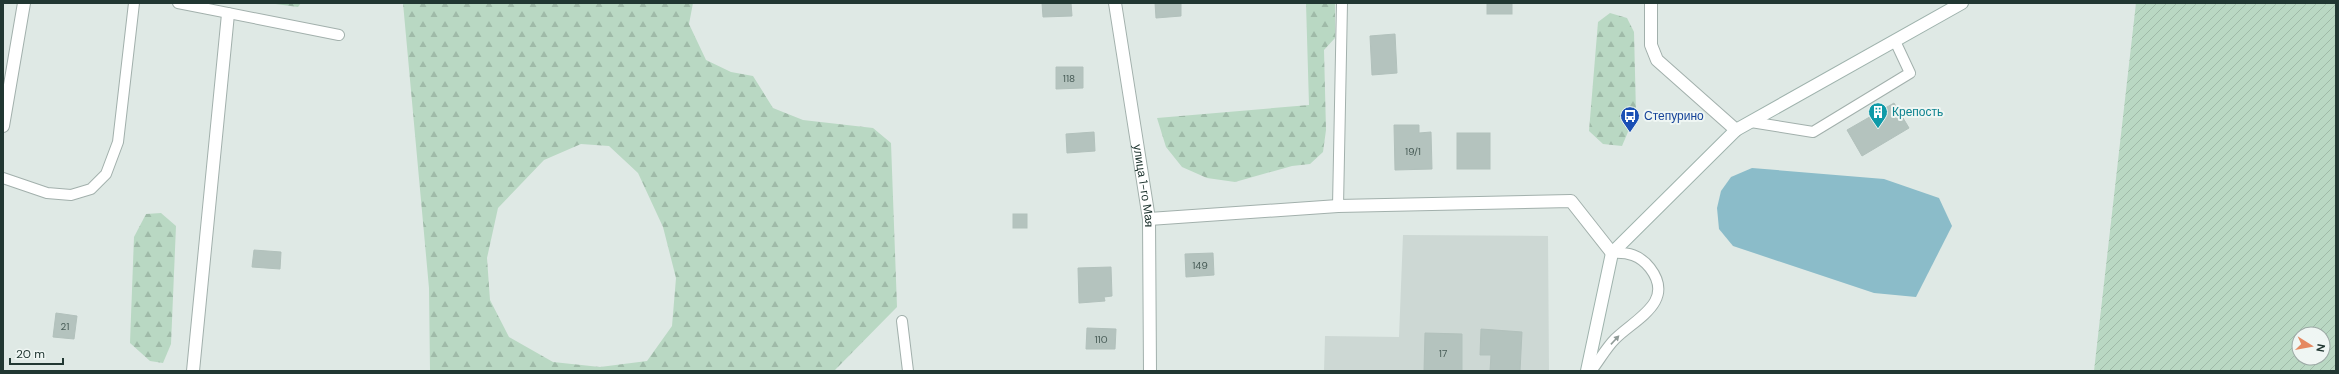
<svg xmlns="http://www.w3.org/2000/svg" width="2339" height="374" viewBox="0 0 2339 374" font-family="'DM Sans',sans-serif">
<style>
.built{fill:#cdd8d4}
.forest{fill:url(#forest-firs);fill-rule:evenodd}
.garden{fill:url(#garden-furrows);fill-rule:evenodd}
.water{fill:#8bbcc9}
.building{fill:#b4c3be;stroke:#b2c1bc}
.lines{fill:none;stroke-linecap:round;stroke-linejoin:round}
.lane-casing{stroke:#a2b0ac;stroke-width:12}
.street-casing{stroke:#a2b0ac;stroke-width:14}
.secondary-casing{stroke:#9fb3ad;stroke-width:14}
.lane{stroke:#fff;stroke-width:10}
.street{stroke:#fff;stroke-width:12}
.secondary{stroke:#fff;stroke-width:12}
.oneway{fill:#909b98}
.labels{text-anchor:middle;dominant-baseline:central;stroke-width:4;stroke-linejoin:round;paint-order:stroke}
.number-label{font-size:10px;fill:#465a55}
.culture-label{font-size:12px;fill:#0d838f;stroke:#eff6f3;text-anchor:start}
.transit-label{font-size:12px;fill:#164399;stroke:#eff6f3;text-anchor:start}
.street-label{font-size:12px;fill:#213732;stroke:#eff6f3}
</style>
<defs>
<pattern id="forest-firs" width="22" height="20" patternUnits="userSpaceOnUse"><rect width="22" height="20" fill="#b9d8c3"/><path d="M5 1l3.5 6h-7zM16 11l3.5 6h-7z" fill="#9fbaa8"/></pattern>
<pattern id="garden-furrows" width="10" height="10" patternUnits="userSpaceOnUse"><rect width="10" height="10" fill="#b9d8c3"/><path d="M-1 1l2-2M0 10L10 0M9 11l2-2" fill="none" stroke="#9fbaa8"/></pattern>
</defs>
<rect width="100%" height="100%" fill="#dfe9e5"/>
<polygon class="built" points="1403,235 1548,236 1549,371 1324,371 1325,336 1399,337"/>
<g class="forest">
<polygon points="268,3 301,3 298,7"/>
<path d="M403 3H693L689 24 706 60 731 72 753 76 773 108 803 120 873 128 891 143 897 307 834 371H430L429 288ZM581 144 609 146 638 173 663 227 676 278 672 326 647 361 600 367 553 362 509 337 490 300 487 258 498 208 544 160Z"/>
<polygon points="1306,3 1335,3 1335,38 1324,50 1326,130 1323,152 1310,164 1292,166 1235,182 1207,178 1182,167 1166,147 1157,118 1309,105"/>
<polygon points="1610,13 1627,18 1634,32 1636,113 1622,146 1603,144 1589,131 1598,22"/>
<polygon points="161,213 176,226 171,344 163,363 150,361 130,343 134,237 146,214"/>
</g>
<path class="garden" d="M2136 3H2336V371H2094ZM2299 334H2323V358H2299Z"/>
<polygon class="water" points="1752,168 1884,179 1939,198 1952,226 1916,297 1874,293 1733,246 1719,229 1717,208 1721,191 1731,177"/>
<g class="building">
<polygon points="1042,3 1071,3 1072,16 1043,17"/>
<polygon points="1155,3 1181,3 1181,16 1156,18"/>
<rect x="1487" y="3" width="25" height="11"/>
<polygon points="1395,34 1397,73 1372,75 1370,36"/>
<polygon points="1056,67 1083,67 1083,88 1056,89"/>
<polygon points="1894,103 1909,128 1862,156 1847,130"/>
<polygon points="1394,125 1419,125 1419,133 1431,132 1432,169 1395,170"/>
<polygon points="1094,132 1095,151 1067,153 1066,134"/>
<rect x="1457" y="133" width="33" height="36"/>
<rect x="1013" y="214" width="14" height="14"/>
<polygon points="254,250 281,252 280,269 252,267"/>
<polygon points="1213,253 1214,275 1186,277 1185,254"/>
<polygon points="1111,267 1112,296 1104,297 1105,301 1079,303 1078,268"/>
<polygon points="56,313 77,316 74,339 53,337"/>
<polygon points="1087,328 1116,329 1115,349 1086,349"/>
<polygon points="1481,329 1522,332 1520,371 1490,371 1491,355 1480,355"/>
<polygon points="1425,333 1462,334 1462,371 1424,371"/>
</g>
<g class="lines">
<defs>
<g id="lane">
<polyline points="178,3 339,35"/>
<polyline points="1751,122 1813,132 1910,73 1895,41"/>
<polyline points="3,178 47,193 71,195 91,189 106,174 118,142 134,3"/>
<polyline points="1338,206 1342,3"/>
<polyline points="902,321 908,371"/>
<path d="M1591 371C1599 361 1606 348 1615 339 1635 319 1676 302 1650 268 1640 255 1628 252 1612 253"/>
</g>
<g id="street">
<path id="s1" d="M1115 3 1149 219 1150 371"/>
<polyline points="1651,3 1651,45 1657,60 1736,130"/>
<polyline points="3,126 24,3"/>
<polyline points="1149,219 1338,206 1571,201 1612,253"/>
<polyline points="193,371 228,14"/>
</g>
<polyline id="secondary" points="1587,371 1612,253 1736,130 1962,3"/>
</defs>
<use href="#lane" class="lane-casing"/>
<use href="#street" class="street-casing"/>
<use href="#secondary" class="secondary-casing"/>
<use href="#lane" class="lane"/>
<use href="#street" class="street"/>
<use href="#secondary" class="secondary"/>
</g>
<defs><path id="oneway-solid" d="M-6-.8H1V-3.2L6.5 0L1 3.2V.8H-6Z"/></defs>
<use class="oneway" href="#oneway-solid" transform="translate(1615 340) rotate(-47)"/>
<defs>
<symbol id="building-pin" viewBox="-11 -11 22 30"><path d="M0 17L-7.5 6A9.5 9.5 0 1 1 7.5 6Z" fill="#0f9aa8" stroke="#eff6f3"/><path d="M-4-6H4V6H1V3H-1V6H-4ZM-2.5-4.3h1.7v1.8h-1.7ZM.8-4.3h1.7v1.8H.8ZM-2.5-1h1.7V.8h-1.7ZM.8-1h1.7V.8H.8Z" fill="#fff"/></symbol>
<symbol id="bus-pin" viewBox="-11 -11 22 30"><path d="M0 17L-7.5 6A9.5 9.5 0 1 1 7.5 6Z" fill="#1a4fb4" stroke="#eff6f3"/><path d="M-5-6H5V4H4V6H2V4H-2V6H-4V4H-5ZM-3.5-4V0h7V-4ZM-3.5 1.2v1.5H-2V1.2ZM2 1.2v1.5H3.5V1.2Z" fill="#fff"/></symbol>
</defs>
<g fill-rule="evenodd">
<use href="#building-pin" x="1867" y="101" width="22" height="30"/>
<use href="#bus-pin" x="1619" y="105" width="22" height="30"/>
</g>
<g class="labels">
<g class="number-label">
<text x="1069" y="78">118</text>
<text x="1413" y="151">19/1</text>
<text x="1200" y="265">149</text>
<text x="65" y="326">21</text>
<text x="1101" y="339">110</text>
<text x="1443" y="353">17</text>
</g>
<g class="culture-label">
<text x="1892" y="112">Крепость</text>
</g>
<g class="transit-label">
<text x="1644" y="116">Степурино</text>
</g>
<g class="street-label">
<text stroke="none"><textPath href="#s1" startOffset="185">улица 1-го Мая</textPath></text>
</g>
</g>
<rect width="2339" height="374" fill="none" stroke="#213732" stroke-width="8"/>
<g transform="translate(2311 346) rotate(101)"><circle r="19" fill="#eff6f3" stroke="#9daaa6"/>
<path d="M0-3L7 15L0 10L-7 15Z" fill="#e58961"/>
<text y="-6" font-size="11" font-weight="bold" text-anchor="middle" fill="#213732">N</text>
</g>
<path d="M10 358v6h53v-6" fill="none" stroke="#213732" stroke-width="2"/>
<text x="16" y="358" font-size="12" fill="#213732" stroke="#eff6f3" stroke-width="3" paint-order="stroke">20 m</text>
</svg>
